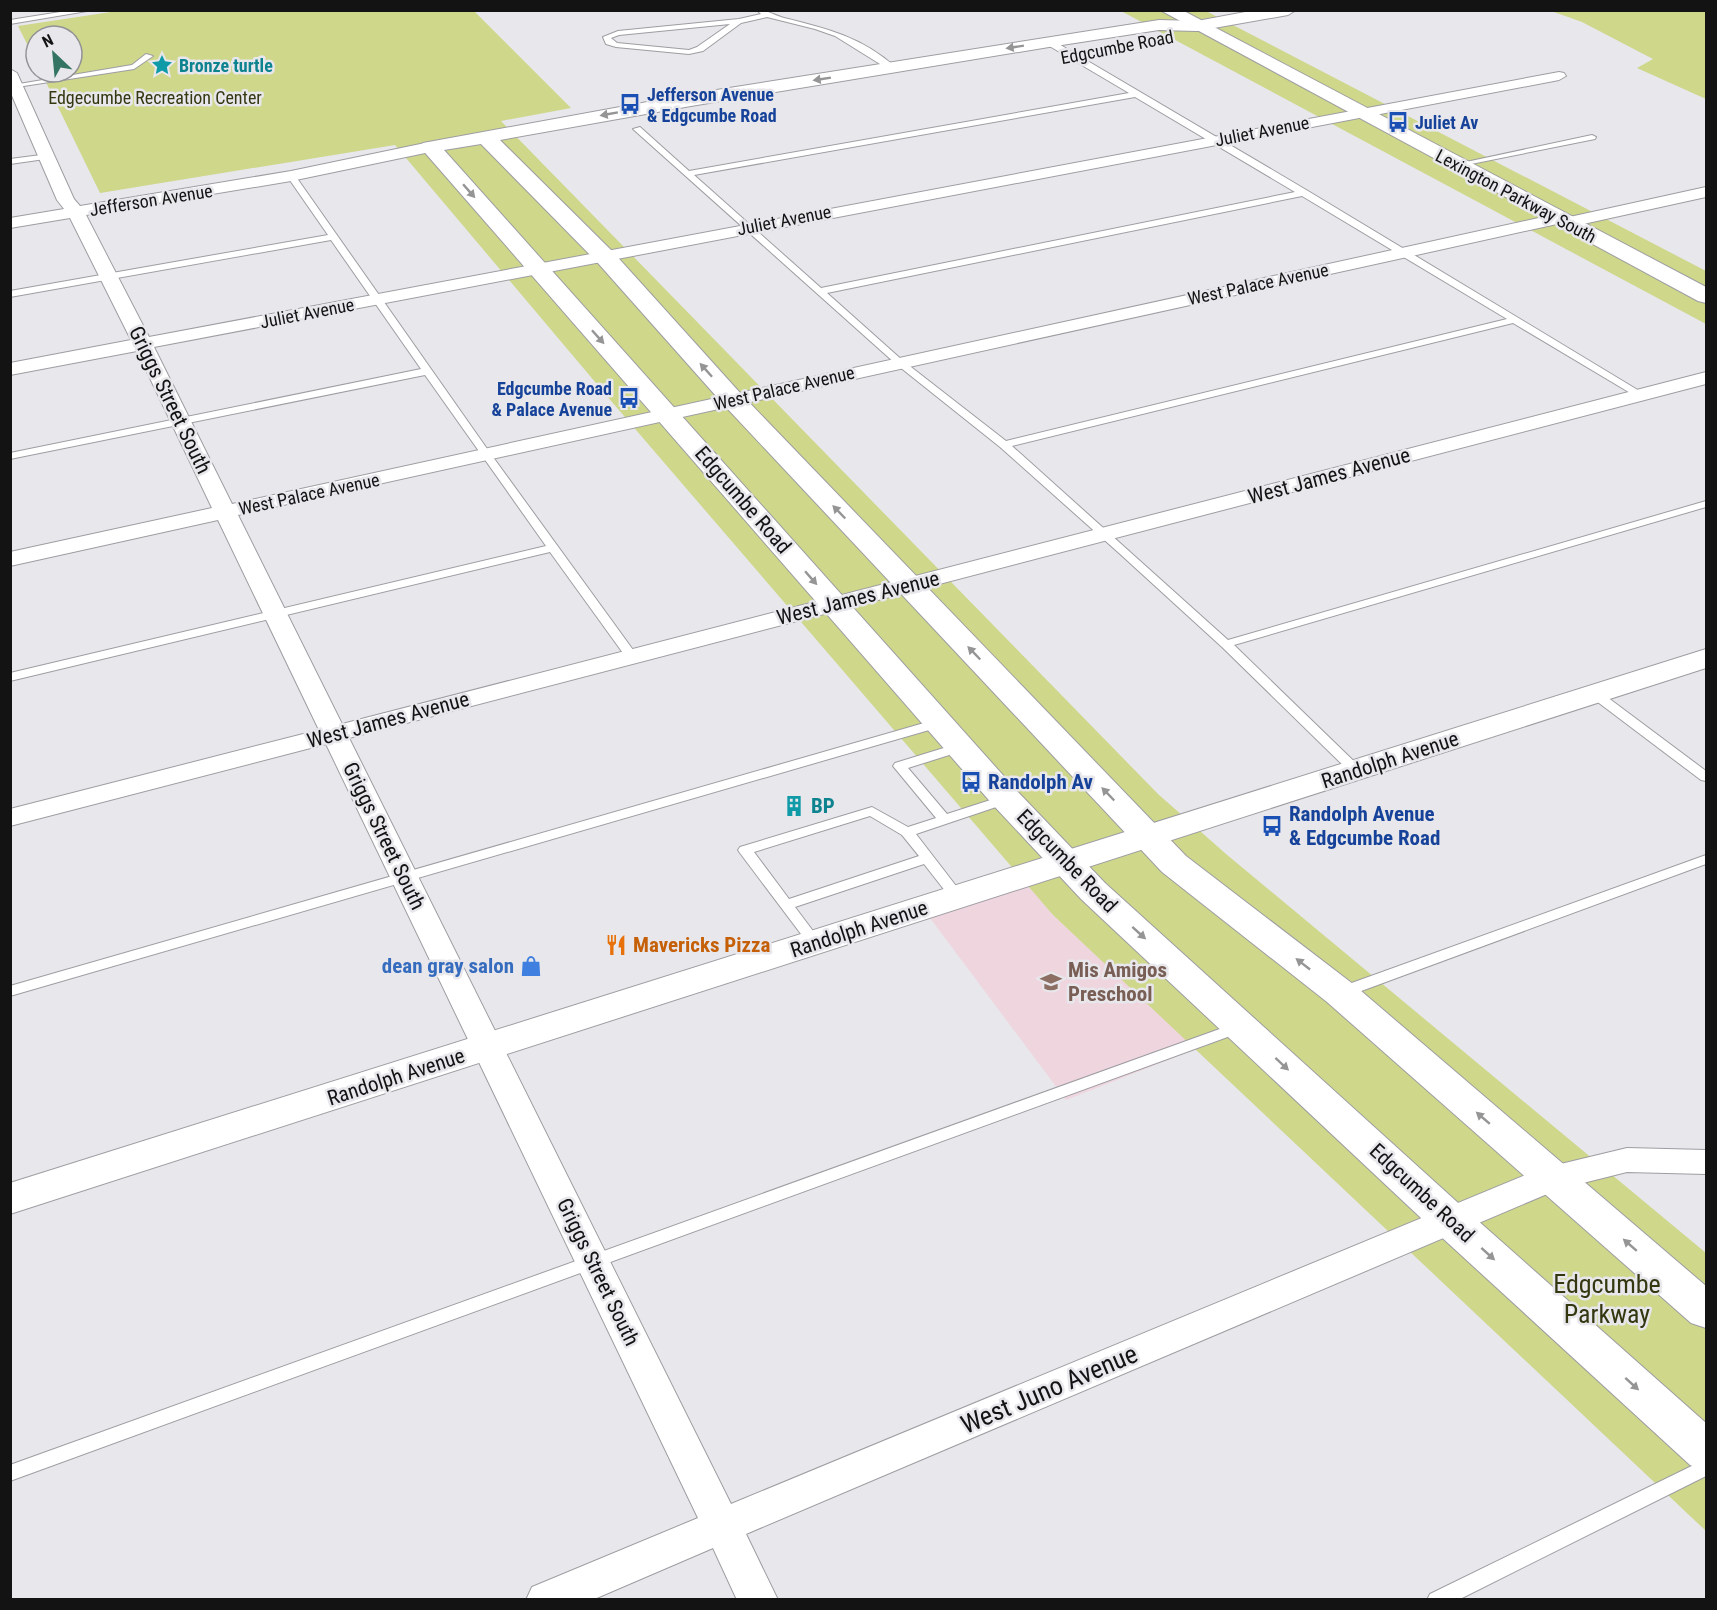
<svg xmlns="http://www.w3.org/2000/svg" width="1717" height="1610" viewBox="0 0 1717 1610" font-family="'Roboto Condensed',sans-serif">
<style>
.education{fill:#efd6de}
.green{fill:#cfd78a}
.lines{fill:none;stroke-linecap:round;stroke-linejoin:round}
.service-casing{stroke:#9e9da2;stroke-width:2}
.minor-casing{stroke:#9e9da2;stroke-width:2}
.tertiary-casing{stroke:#9e9da2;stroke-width:2}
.secondary-casing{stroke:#9e9da2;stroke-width:2}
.service{fill:#fff;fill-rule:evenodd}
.minor{fill:#fff;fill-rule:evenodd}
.tertiary{fill:#fff;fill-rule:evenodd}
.secondary{fill:#fff;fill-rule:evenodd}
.oneway{fill:#959595}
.labels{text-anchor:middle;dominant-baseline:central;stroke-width:5;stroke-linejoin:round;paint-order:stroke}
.far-street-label{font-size:18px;fill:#131314;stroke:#e7e7ec}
.far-culture-label{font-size:18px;font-weight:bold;fill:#0d838f;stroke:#e7e7ec;text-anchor:start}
.far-transit-label{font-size:18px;font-weight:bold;fill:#164399;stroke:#e7e7ec;text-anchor:start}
.far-park-label{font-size:18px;fill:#343710;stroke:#e7e7ec}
.street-label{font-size:21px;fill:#131314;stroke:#e7e7ec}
.transit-label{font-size:21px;font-weight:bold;fill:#164399;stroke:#e7e7ec;text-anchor:start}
.culture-label{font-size:21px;font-weight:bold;fill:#0d838f;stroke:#e7e7ec;text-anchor:start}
.food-label{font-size:21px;font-weight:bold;fill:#c56008;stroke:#e7e7ec;text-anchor:start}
.shop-label{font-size:21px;font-weight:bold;fill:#366cbe;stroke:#e7e7ec;text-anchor:end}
.education-label{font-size:21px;font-weight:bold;fill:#785e54;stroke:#e7e7ec;text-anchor:start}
.near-park-label{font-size:26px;fill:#343710;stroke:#e7e7ec}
.near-street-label{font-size:26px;fill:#131314;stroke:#e7e7ec}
</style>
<rect width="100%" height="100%" fill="#e7e7ec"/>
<polygon class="education" points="1025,882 1053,915 1196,1049 1066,1100 927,914"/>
<g class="green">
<polygon points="124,10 474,11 571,108 501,121 1158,794 1226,854 1706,1253 1706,1531 1053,915 612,402 395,145 100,193 41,72 72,72 72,36 36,36 36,62 18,26"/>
<polygon points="1121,11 1206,11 1706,271 1706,324"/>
<polygon points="1551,11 1706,11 1706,99 1637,68 1653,59 1582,22"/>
</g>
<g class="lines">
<defs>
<g id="service">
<polygon points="73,10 93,10 10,24 10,20"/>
<path d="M757 10C767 10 774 15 784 18 825 28 862 37 895 67L888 69 835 36 815 29 767 17 741 23 703 51 689 54 616 47 606 44 603 37 618 31 739 19 761 14ZM730 24 697 47 689 50 617 43 611 38 619 35Z"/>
<path d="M1046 40H1052L1308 191 1646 395 1641 398 1637 397 1513 323 1012 446 1228 640 1706 501V507L1234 645 1364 771 1362 774H1352L1222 647 1119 553 1000 447 896 364 633 129 640 127 689 171 1129 93 1046 44ZM1135 97 1295 192 821 288 694 175ZM1302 196 1507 319 1006 441 902 360 827 293Z"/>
<polygon points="146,54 153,56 134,69 17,87 13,85 132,65"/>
<polygon points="1592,135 1596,137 1595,139 1456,167 1452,165"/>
<polygon points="49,154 52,154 52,158 10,164 10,159"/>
<polygon points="288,174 294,174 490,453 636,654 638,657 636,660 628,660 550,552 10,681 10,673 546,546 425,375 10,459 10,453 421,369 331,240 10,297 10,291 328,235 287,176"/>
<polygon points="1595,690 1599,691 1706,771 1706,781 1701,780 1591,697 1589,694 1591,691"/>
<polygon points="938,719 943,720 944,723 943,726 10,996 10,986"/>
<path d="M960 743 965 744 967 747 965 750 908 768 947 814 1006 795 1013 799 1011 802 916 834 963 895 965 898 963 901H953L924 864 795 907 822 943 815 948 810 946 740 853 738 850 740 847 872 807 908 827 936 818 893 766 895 763ZM870 816 902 835 919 856 789 899 754 852Z"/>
<polygon points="1706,855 1706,864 1345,997 1335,997 1332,993 1335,989"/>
<polygon points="1239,1022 1244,1023 1247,1027 1244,1031 10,1481 10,1465"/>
<polygon points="1706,1459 1706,1476 1458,1600 1427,1600 1430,1594"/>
</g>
<polygon id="minor" points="10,69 17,73 74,199 80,206 291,171 430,142 438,147 430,152 291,181 86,215 149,337 1559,72 1564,73 1566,76 1559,80 154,347 232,504 1557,214 1565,218 1706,187 1706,197 1565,228 1557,224 238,515 342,724 1706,372 1706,384 349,738 731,1504 1540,1169 1627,1148 1706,1150 1706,1174 1627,1172 1559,1189 746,1534 778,1600 737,1600 713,1548 592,1600 526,1600 532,1587 698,1518 326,744 10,826 10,809 319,730 218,520 10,566 10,552 212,508 137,351 10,375 10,363 131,340 70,218 10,228 10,218 64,209 57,200 10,91"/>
<polygon id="tertiary" points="1256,10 1296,10 1288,15 1197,31 1159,30 1049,47 691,106 500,140 613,252 742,395 1186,856 1353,984 1706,1286 1706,1328 1691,1323 1327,1002 1162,872 724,405 597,262 481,144 444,150 1018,792 1105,883 1467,1211 1706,1423 1706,1471 1690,1465 1437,1233 1081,899 994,806 420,147 423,143 691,94 1159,20 1197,21"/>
<g id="secondary">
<polygon points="1160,10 1182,10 1706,287 1706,303 1698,301"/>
<polygon points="1706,649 1706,668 10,1214 10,1183"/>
</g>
</defs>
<use href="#service" class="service-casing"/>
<use href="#minor" class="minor-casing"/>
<use href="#tertiary" class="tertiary-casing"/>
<use href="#secondary" class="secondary-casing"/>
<use href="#service" class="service"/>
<use href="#minor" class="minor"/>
<use href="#tertiary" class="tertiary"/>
<use href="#secondary" class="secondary"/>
</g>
<defs><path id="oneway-solid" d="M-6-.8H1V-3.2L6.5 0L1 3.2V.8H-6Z" transform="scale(1.5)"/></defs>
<g class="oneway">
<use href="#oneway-solid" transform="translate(1015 47) rotate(171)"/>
<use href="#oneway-solid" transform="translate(822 79) rotate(171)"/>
<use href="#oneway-solid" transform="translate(609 114) rotate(170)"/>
<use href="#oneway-solid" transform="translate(469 191) rotate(49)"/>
<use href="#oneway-solid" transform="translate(598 337) rotate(48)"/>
<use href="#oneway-solid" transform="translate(706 370) rotate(-132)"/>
<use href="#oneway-solid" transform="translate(839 512) rotate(-134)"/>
<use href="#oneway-solid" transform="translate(811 578) rotate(49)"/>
<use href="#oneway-solid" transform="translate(974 653) rotate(-134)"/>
<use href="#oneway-solid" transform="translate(1108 794) rotate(-134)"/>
<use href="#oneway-solid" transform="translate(1139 933) rotate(42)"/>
<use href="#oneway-solid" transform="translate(1303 964) rotate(-142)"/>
<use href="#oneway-solid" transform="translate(1282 1064) rotate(43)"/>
<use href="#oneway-solid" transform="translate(1483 1118) rotate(-139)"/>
<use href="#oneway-solid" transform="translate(1630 1245) rotate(-139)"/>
<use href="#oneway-solid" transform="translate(1488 1254) rotate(42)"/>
<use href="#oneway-solid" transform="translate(1632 1384) rotate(42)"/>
</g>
<defs>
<symbol id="sight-bare" viewBox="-9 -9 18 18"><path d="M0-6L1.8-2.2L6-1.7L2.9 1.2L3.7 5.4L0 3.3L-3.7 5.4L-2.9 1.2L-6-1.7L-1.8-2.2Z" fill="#0f9aa8" stroke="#e7e7ec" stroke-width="2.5" paint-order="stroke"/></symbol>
<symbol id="bus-bare" viewBox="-9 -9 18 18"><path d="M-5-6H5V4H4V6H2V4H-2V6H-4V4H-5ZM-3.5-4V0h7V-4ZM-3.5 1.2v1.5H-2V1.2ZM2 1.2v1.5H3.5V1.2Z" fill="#1a4fb4" stroke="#e7e7ec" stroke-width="2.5" paint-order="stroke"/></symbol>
<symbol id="building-bare" viewBox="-9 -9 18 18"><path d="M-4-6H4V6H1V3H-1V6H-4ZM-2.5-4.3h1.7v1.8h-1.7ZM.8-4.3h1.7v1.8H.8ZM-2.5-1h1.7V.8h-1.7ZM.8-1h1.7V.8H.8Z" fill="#0f9aa8" stroke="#e7e7ec" stroke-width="2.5" paint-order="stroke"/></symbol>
<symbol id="restaurant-bare" viewBox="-9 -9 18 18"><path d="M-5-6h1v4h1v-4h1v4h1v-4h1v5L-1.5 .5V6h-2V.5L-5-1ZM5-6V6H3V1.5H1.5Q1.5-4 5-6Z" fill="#e8710a" stroke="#e7e7ec" stroke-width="2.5" paint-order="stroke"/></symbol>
<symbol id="shop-bare" viewBox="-9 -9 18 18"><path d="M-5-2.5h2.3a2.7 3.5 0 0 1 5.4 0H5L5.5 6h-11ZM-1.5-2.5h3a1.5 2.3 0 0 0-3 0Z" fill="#3f7fe0" stroke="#e7e7ec" stroke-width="2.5" paint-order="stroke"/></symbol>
<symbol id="school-bare" viewBox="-9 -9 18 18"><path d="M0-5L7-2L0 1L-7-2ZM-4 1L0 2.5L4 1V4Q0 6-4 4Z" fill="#8d6e63" stroke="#e7e7ec" stroke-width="2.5" paint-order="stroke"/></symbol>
</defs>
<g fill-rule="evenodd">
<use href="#sight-bare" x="147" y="50" width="30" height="30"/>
<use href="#bus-bare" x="615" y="89" width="30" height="30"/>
<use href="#bus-bare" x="1383" y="107" width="30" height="30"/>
<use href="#bus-bare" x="614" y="383" width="30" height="30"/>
<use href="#bus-bare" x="956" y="767" width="30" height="30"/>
<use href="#building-bare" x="779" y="791" width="30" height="30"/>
<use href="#bus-bare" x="1257" y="811" width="30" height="30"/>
<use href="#restaurant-bare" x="601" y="930" width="30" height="30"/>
<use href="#shop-bare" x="516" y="951" width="30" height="30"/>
<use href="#school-bare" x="1036" y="967" width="30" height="30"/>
</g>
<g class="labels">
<g class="far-street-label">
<text transform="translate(1117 47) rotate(-11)">Edgcumbe Road</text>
<text transform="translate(1262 131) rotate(-11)">Juliet Avenue</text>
<text transform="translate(1516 196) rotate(28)">Lexington Parkway South</text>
<text transform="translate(151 200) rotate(-9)">Jefferson Avenue</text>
<text transform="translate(784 220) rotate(-11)">Juliet Avenue</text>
<text transform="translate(1258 284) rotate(-12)">West Palace Avenue</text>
<text transform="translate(307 313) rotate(-11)">Juliet Avenue</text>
<text transform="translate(784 388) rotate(-13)">West Palace Avenue</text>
<text transform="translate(309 494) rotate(-12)">West Palace Avenue</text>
</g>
<g class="far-culture-label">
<text x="179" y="65">Bronze turtle</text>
</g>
<g class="far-transit-label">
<text x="647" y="94">Jefferson Avenue<tspan x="647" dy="21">&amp; Edgcumbe Road</tspan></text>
<text x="1415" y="122">Juliet Av</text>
<text x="612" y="388" text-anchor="end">Edgcumbe Road<tspan x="612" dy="21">&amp; Palace Avenue</tspan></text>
</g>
<g class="far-park-label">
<text x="155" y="97">Edgecumbe Recreation Center</text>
</g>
<g class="street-label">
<text transform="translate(170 400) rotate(64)">Griggs Street South</text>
<text transform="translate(1329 476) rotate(-15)">West James Avenue</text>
<text transform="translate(743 500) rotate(49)">Edgcumbe Road</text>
<text transform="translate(858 598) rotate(-14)">West James Avenue</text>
<text transform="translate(388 720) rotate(-15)">West James Avenue</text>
<text transform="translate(1390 760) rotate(-18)">Randolph Avenue</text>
<text transform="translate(384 836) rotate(64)">Griggs Street South</text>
<text transform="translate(1067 861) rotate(46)">Edgcumbe Road</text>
<text transform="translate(859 929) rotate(-18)">Randolph Avenue</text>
<text transform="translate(396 1077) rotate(-18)">Randolph Avenue</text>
<text transform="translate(1422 1193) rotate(43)">Edgcumbe Road</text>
<text transform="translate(598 1272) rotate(64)">Griggs Street South</text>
</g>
<g class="transit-label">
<text x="988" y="782">Randolph Av</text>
<text x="1289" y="814">Randolph Avenue<tspan x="1289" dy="24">&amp; Edgcumbe Road</tspan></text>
</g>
<g class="culture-label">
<text x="811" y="806">BP</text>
</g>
<g class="food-label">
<text x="633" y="945">Mavericks Pizza</text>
</g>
<g class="shop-label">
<text x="514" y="966">dean gray salon</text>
</g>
<g class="education-label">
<text x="1068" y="970">Mis Amigos<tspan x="1068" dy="24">Preschool</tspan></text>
</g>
<g class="near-park-label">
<text x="1607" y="1284">Edgcumbe<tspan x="1607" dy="30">Parkway</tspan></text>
</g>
<g class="near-street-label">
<text transform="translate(1049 1389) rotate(-23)">West Juno Avenue</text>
</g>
</g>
<rect width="1717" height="1610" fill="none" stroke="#131314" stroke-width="24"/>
<g transform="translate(54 54) rotate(334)"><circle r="28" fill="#e7e7ec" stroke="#929296" stroke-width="1.5"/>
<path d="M0-4.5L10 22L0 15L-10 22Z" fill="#347463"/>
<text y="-9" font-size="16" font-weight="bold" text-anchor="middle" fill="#131314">N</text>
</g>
</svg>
